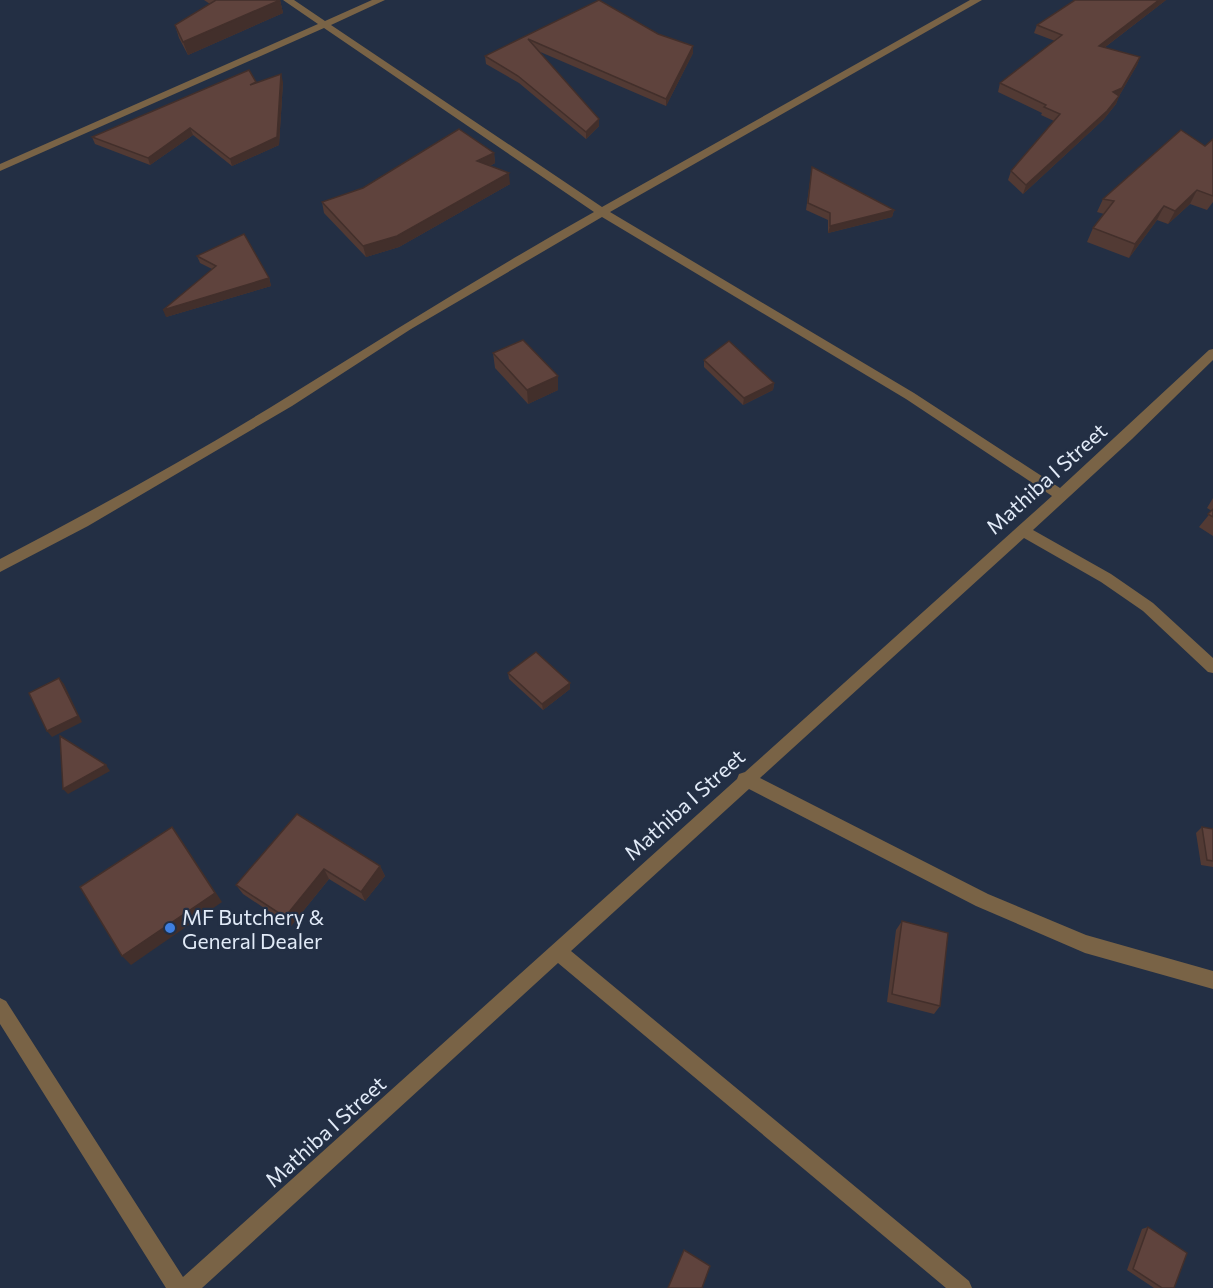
<svg xmlns="http://www.w3.org/2000/svg" width="1213" height="1288" viewBox="0 0 1213 1288" font-family="Commissioner,sans-serif">
<style>
.lines{fill:none;stroke-linecap:round;stroke-linejoin:round}
.minor{fill:#796346;fill-rule:evenodd}
.wall{fill:#523a34}
.shaded-wall{fill:#422f2b}
.building{fill:#5f433d;stroke:#422f2b;stroke-width:1.5}
.shop-dot{fill:#3f7fe0;stroke:#232f44;stroke-width:2}
.labels{text-anchor:middle;dominant-baseline:central;stroke-width:4.5;stroke-linejoin:round;paint-order:stroke}
.street-label{font-size:21px;fill:#e1eaf7;stroke:#232f44}
.poi-label{font-size:21px;fill:#e1eaf7;stroke:#232f44;text-anchor:start}
</style>
<rect width="100%" height="100%" fill="#232f44"/>
<g class="lines">
<path class="minor" d="M283 0H294L325 21 372 0H385L331 25 602 207 970 0H982L610 212 914 393 1060 488 1209 350 1213 349V360L1132 439 1033 530 1111 574 1153 603 1213 658V673L1208 672 1143 611 1101 582 1024 538 760 778 988 894 1086 935 1213 971V989L1085 953 976 906 749 789 571 951 969 1281 972 1288H946L558 963 202 1288H166L0 1024V998L6 1001 183 1277 737 779 739 774 745 772 1052 496 906 399 602 217 411 329 292 406 88 526 0 572V559C96 509 192 456 284 399 387 335 489 271 594 212L324 28 0 171V164L318 24Z"/>
</g>
<g class="wall">
<polygon points="204,0 280,0 283,13 188,55 179,38 175,25 210,4"/>
<polygon points="599,0 658,34 693,46 693,53 666,106 538,51 599,126 586,139 519,83 486,64 485,56"/>
<polygon points="1166,0 1104,48 1140,57 1137,65 1119,96 1116,104 1104,119 1023,194 1008,180 1011,171 1054,121 1041,115 1042,113 998,92 1000,83 1055,41 1034,33 1037,25"/>
<polygon points="283,82 279,145 232,166 193,135 150,165 95,144 92,137 256,83"/>
<polygon points="1213,139 1213,202 1207,210 1190,204 1168,224 1157,220 1129,258 1087,242 1093,228 1104,214 1097,212 1103,199 1205,146"/>
<polygon points="494,153 495,163 490,166 510,184 399,247 366,257 324,213 322,202"/>
<polygon points="812,167 894,210 892,217 828,233 828,220 806,210"/>
<polygon points="197,256 269,278 271,286 166,317 212,269 200,263"/>
<polygon points="493,353 558,376 558,390 528,404 495,368"/>
<polygon points="704,360 774,383 773,390 743,405 704,367"/>
<polygon points="1213,498 1213,536 1199,527 1212,511 1207,508"/>
<polygon points="508,673 570,689 543,710 509,679"/>
<polygon points="297,814 380,866 385,876 365,901 329,879 291,926 243,894 236,885"/>
<polygon points="1202,827 1213,829 1213,867 1201,865 1196,833"/>
<polygon points="902,921 940,1006 934,1014 887,1002 896,930"/>
<polygon points="1148,1227 1174,1288 1154,1288 1127,1270 1142,1229"/>
</g>
<g class="shaded-wall">
<polygon points="280,0 283,13 188,55 183,42"/>
<polygon points="1159,0 1166,0 1096,54 1099,46"/>
<polygon points="693,46 693,53 666,106 666,99"/>
<polygon points="1140,57 1137,65 1119,96 1116,104 1104,119 1023,194 1026,185 1113,92"/>
<polygon points="281,74 283,82 279,145 232,166 230,159"/>
<polygon points="599,119 599,126 586,139 586,132"/>
<polygon points="190,128 193,135 150,165 148,158"/>
<polygon points="494,153 495,163 478,172 477,161"/>
<polygon points="509,173 510,184 399,247 366,257 363,246"/>
<polygon points="1197,190 1190,204 1168,224 1175,211"/>
<polygon points="1164,206 1157,220 1129,258 1135,244"/>
<polygon points="894,210 892,217 828,233 830,226"/>
<polygon points="269,278 271,286 166,317 163,310"/>
<polygon points="558,376 558,390 528,404 527,390"/>
<polygon points="774,383 773,390 743,405 744,398"/>
<polygon points="59,678 64,684 82,722 52,737 47,731"/>
<polygon points="570,683 570,689 543,710 542,704"/>
<polygon points="106,765 110,771 68,794 63,789"/>
<polygon points="172,827 180,838 222,902 131,965 122,956"/>
<polygon points="380,866 385,876 365,901 361,892"/>
<polygon points="324,869 329,879 291,926 285,917"/>
</g>
<g class="building">
<polygon points="216,0 280,0 183,42 175,25"/>
<polygon points="599,0 658,34 693,46 666,99 528,39 599,119 586,132 518,76 485,56"/>
<polygon points="1075,0 1159,0 1099,46 1140,57 1122,88 1113,92 1119,96 1107,111 1026,185 1011,171 1060,114 1044,107 1046,105 1000,83 1062,35 1037,25"/>
<polygon points="249,70 256,82 250,85 281,74 277,137 230,159 190,128 148,158 92,137"/>
<polygon points="459,129 494,153 477,161 509,173 397,236 363,246 322,202 363,188"/>
<polygon points="1181,130 1205,146 1213,139 1213,196 1197,190 1175,211 1164,206 1135,244 1093,228 1114,201 1103,199"/>
<polygon points="812,167 894,210 830,226 830,213 808,203"/>
<polygon points="244,234 269,278 163,310 216,266 197,256"/>
<polygon points="523,340 558,376 527,390 493,353"/>
<polygon points="729,341 774,383 744,398 704,360"/>
<polygon points="1213,509 1213,517 1208,514"/>
<polygon points="536,652 570,683 542,704 508,673"/>
<polygon points="59,678 78,716 47,731 29,693"/>
<polygon points="60,736 106,765 63,789"/>
<polygon points="297,814 380,866 361,892 324,869 285,917 236,885"/>
<polygon points="172,827 215,893 122,956 80,887"/>
<polygon points="1202,827 1213,829 1213,861 1207,860"/>
<polygon points="902,921 948,933 940,1006 892,994"/>
<polygon points="1148,1227 1187,1253 1174,1288 1162,1288 1133,1269"/>
<polygon points="684,1250 710,1266 702,1288 668,1288"/>
</g>
<circle class="shop-dot" cx="170" cy="928" r="6"/>
<g class="labels">
<g class="street-label">
<text transform="translate(1046 478) rotate(-42)">Mathiba I Street</text>
<text transform="translate(684 804) rotate(-42)">Mathiba I Street</text>
<text transform="translate(325 1131) rotate(-42)">Mathiba I Street</text>
</g>
<g class="poi-label">
<text x="182" y="916">MF Butchery &amp;<tspan x="182" dy="24">General Dealer</tspan></text>
</g>
</g>
</svg>
